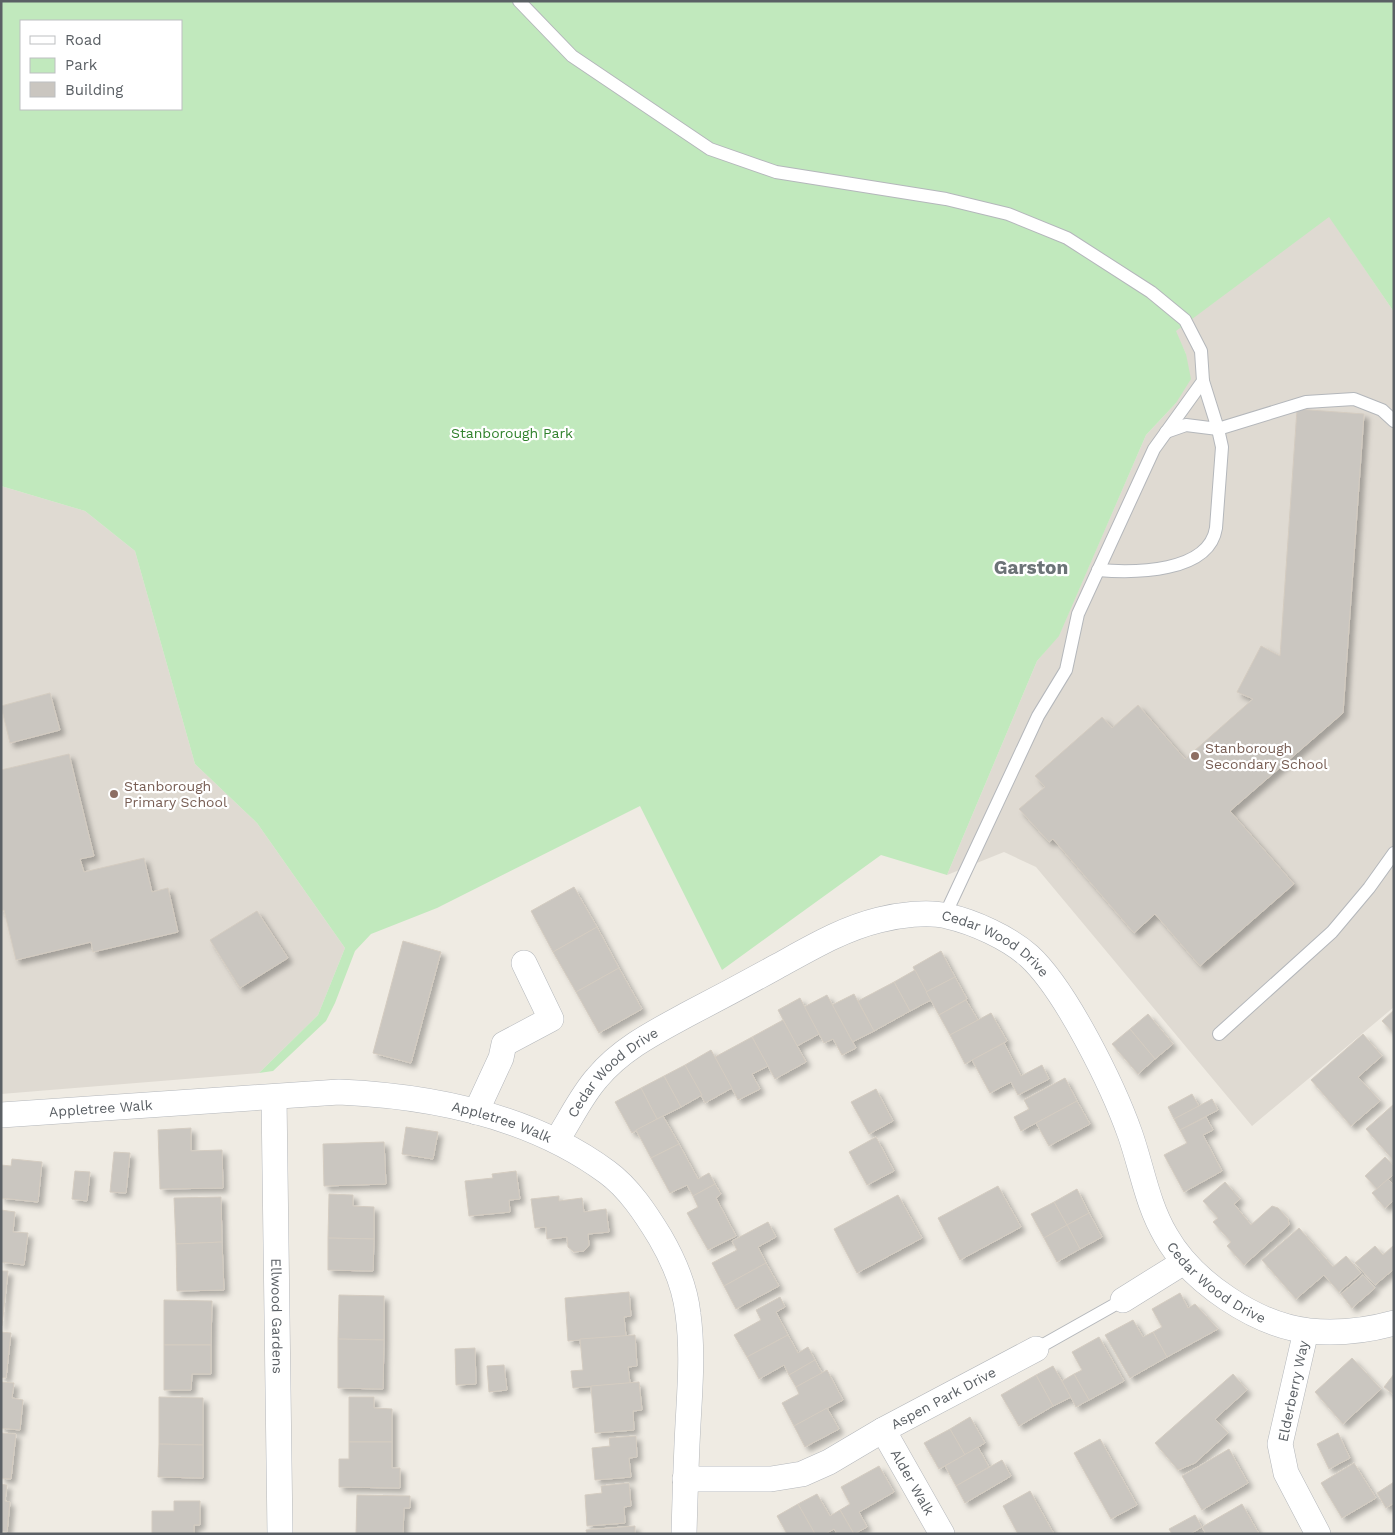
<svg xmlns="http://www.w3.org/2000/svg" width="1395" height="1535" viewBox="0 0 1395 1535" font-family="'Work Sans',sans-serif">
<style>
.education{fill:#dfdad2}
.green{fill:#c1e9bd;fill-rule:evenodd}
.building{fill:#cac6c0;stroke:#d4ccc1;filter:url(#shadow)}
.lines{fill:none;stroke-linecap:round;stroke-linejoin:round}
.service-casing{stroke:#b4b7bb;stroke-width:14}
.minor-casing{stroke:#b4b7bb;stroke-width:26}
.service{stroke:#fff;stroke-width:12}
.minor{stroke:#fff;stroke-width:25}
.education-dot{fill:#8d6e63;stroke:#fff;stroke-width:2}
.labels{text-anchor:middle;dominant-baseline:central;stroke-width:4.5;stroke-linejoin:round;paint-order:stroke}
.park-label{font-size:14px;fill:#31822d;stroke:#fff}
.education-label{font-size:14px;fill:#785e54;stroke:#fff;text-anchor:start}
.street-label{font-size:14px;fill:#5b6065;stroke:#fff}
.district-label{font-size:19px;font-weight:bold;fill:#6c7377;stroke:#fff}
</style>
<defs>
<filter id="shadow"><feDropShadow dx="4.5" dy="4.5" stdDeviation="2.5" flood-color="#0004"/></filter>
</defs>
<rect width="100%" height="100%" fill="#efebe3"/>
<g class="education">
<polygon points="1329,216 1394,312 1394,1007 1252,1126 1036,867 1004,852 947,875 1037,661 1059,635 1146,435 1176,403 1186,354 1175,331"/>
<polygon points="1,486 85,511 135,551 195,764 257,823 345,948 318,1015 259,1073 1,1094"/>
</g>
<path class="green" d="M1 1H1394V312L1329 217 1176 331 1186 354 1191 379 1176 403 1146 435 1059 636 1037 661 947 875 881 855 722 970 640 806 437 908 371 934 355 951 335 1003 326 1021 273 1071 259 1073 318 1015 345 948 257 823 195 764 135 551 85 511 1 486ZM21 21H181V109H21Z"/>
<g class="building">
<polygon points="1297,409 1364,414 1343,713 1230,811 1294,884 1200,966 1155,914 1134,933 1053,839 1049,842 1019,809 1045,787 1035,776 1102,717 1112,728 1138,705 1185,759 1253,699 1237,692 1261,646 1280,656"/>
<polygon points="50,693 60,730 10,743 1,706"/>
<polygon points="69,754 94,856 80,859 84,872 144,858 152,892 168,888 178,932 93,952 91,942 16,960 4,910 1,911 1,770"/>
<polygon points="574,887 597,927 553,952 531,911"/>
<polygon points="257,911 288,958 240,988 210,940"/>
<polygon points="597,927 619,968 576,992 553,952"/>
<polygon points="403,941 441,952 411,1063 373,1053"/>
<polygon points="941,951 955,977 926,992 913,967"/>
<polygon points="619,968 642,1009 599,1033 576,992"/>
<polygon points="915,970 931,1000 910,1011 894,982"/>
<polygon points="955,977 967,999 939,1015 926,992"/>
<polygon points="894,982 910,1011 874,1031 858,1001"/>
<polygon points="854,994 874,1031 852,1042 832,1005"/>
<polygon points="827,995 856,1048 842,1055 833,1039 824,1043 804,1007"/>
<polygon points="800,998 819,1034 797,1046 778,1010"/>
<polygon points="966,1000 978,1020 950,1035 939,1015"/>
<polygon points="1394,1010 1394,1034 1382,1021"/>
<polygon points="991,1013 1007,1041 965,1064 950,1035"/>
<polygon points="1148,1014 1173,1044 1155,1059 1130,1029"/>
<polygon points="783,1020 806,1062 775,1079 752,1037"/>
<polygon points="1130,1029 1155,1059 1138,1074 1112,1044"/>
<polygon points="1363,1034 1382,1056 1358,1077 1380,1101 1351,1126 1311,1080"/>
<polygon points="752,1037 768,1066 752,1074 760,1089 738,1100 715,1057"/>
<polygon points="1004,1043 1021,1076 1042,1065 1049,1079 1018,1095 1011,1082 990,1093 972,1060"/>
<polygon points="711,1050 732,1088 705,1103 685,1065"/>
<polygon points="685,1065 702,1095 681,1107 664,1076"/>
<polygon points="664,1076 681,1107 657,1119 641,1088"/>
<polygon points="1065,1078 1077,1101 1021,1131 1014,1117 1029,1109 1024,1100"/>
<polygon points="641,1088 657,1119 632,1133 615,1102"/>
<polygon points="876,1089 893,1121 869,1134 851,1102"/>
<polygon points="1192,1094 1199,1106 1174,1119 1168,1107"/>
<polygon points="1212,1099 1218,1110 1180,1130 1174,1119"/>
<polygon points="1077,1101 1090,1124 1049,1146 1036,1123"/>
<polygon points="1394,1104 1394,1159 1393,1160 1366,1129"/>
<polygon points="663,1116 679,1144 651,1158 636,1130"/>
<polygon points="1206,1117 1213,1130 1203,1135 1222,1171 1184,1192 1164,1155 1187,1143 1180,1130"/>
<polygon points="406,1127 438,1132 433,1159 402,1154"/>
<polygon points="191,1128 191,1151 222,1150 223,1188 160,1189 158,1130"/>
<polygon points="876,1137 894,1171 867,1185 849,1152"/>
<polygon points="384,1142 386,1184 324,1186 323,1144"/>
<polygon points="679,1144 698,1179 709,1173 715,1184 693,1196 687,1185 670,1193 651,1158"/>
<polygon points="114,1152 130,1153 126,1193 110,1192"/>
<polygon points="1385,1157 1394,1166 1394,1174 1377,1189 1365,1176"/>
<polygon points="12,1159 42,1162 38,1202 1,1198 1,1165 11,1166"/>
<polygon points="75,1171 90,1172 87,1201 72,1199"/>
<polygon points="516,1171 520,1199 509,1200 510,1212 469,1216 465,1181 493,1178 492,1174"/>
<polygon points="1388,1179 1394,1185 1394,1200 1385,1208 1372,1193"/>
<polygon points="1225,1182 1240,1199 1234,1204 1251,1225 1272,1206 1278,1208 1288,1219 1289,1225 1244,1265 1227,1246 1231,1242 1213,1222 1218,1218 1203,1201"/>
<polygon points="715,1184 721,1194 716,1198 736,1236 708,1250 687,1213 698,1207 693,1196"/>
<polygon points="998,1186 1021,1227 960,1260 938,1218"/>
<polygon points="1077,1189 1089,1213 1067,1225 1054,1202"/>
<polygon points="329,1194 353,1195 353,1206 374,1207 374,1239 328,1238"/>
<polygon points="898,1195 922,1238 857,1273 834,1229"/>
<polygon points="559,1196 559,1201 582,1198 584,1212 606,1209 609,1232 588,1234 589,1245 584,1251 574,1252 568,1247 567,1237 547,1239 546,1227 535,1228 531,1199"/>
<polygon points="221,1197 222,1242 176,1244 174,1198"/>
<polygon points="1054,1202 1067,1225 1044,1238 1031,1214"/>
<polygon points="1,1210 15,1212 13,1232 28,1233 24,1265 1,1262"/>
<polygon points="1089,1213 1102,1237 1080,1249 1067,1225"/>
<polygon points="768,1222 776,1237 758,1247 766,1263 724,1286 712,1263 737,1250 732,1241"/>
<polygon points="1067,1225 1080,1249 1057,1262 1044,1238"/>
<polygon points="1299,1228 1333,1267 1346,1256 1361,1273 1339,1292 1324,1275 1296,1299 1262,1260"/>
<polygon points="328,1238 374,1239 373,1271 328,1270"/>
<polygon points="222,1242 224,1290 177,1291 176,1244"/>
<polygon points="1394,1245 1394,1269 1375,1285 1355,1263 1375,1246 1383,1255"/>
<polygon points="766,1263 779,1286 736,1309 724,1286"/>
<polygon points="1,1271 8,1271 2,1326 1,1326"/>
<polygon points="1363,1275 1375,1288 1352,1308 1341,1294"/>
<polygon points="629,1292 631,1316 624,1317 626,1336 568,1341 565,1298"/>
<polygon points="1180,1293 1188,1308 1195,1304 1218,1329 1167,1357 1153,1332 1162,1327 1152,1309"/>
<polygon points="339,1295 384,1296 384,1340 338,1339"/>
<polygon points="780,1297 785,1307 776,1312 788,1335 747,1357 734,1335 761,1320 756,1310"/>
<polygon points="164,1300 212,1301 211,1345 164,1345"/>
<polygon points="1133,1320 1143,1337 1153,1332 1167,1357 1130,1378 1105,1335"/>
<polygon points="1,1332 11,1333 6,1378 1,1377"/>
<polygon points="635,1335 637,1366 628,1367 630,1383 573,1388 571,1371 583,1370 580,1339"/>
<polygon points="788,1335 798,1353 808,1347 815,1360 789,1375 784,1365 759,1379 747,1357"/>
<polygon points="1099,1337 1124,1381 1089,1400 1074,1374 1082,1370 1072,1352"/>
<polygon points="338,1339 384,1340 383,1389 338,1388"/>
<polygon points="164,1345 211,1345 211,1374 192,1374 191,1390 164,1390"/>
<polygon points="475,1348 476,1384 456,1385 455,1349"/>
<polygon points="1352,1358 1381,1389 1343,1424 1315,1392"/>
<polygon points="815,1360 822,1373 796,1387 789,1375"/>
<polygon points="504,1365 507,1390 489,1392 487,1366"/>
<polygon points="1053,1366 1071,1397 1053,1406 1036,1375"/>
<polygon points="827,1370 843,1400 794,1426 782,1403 799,1394 796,1387"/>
<polygon points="1074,1374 1089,1400 1076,1407 1062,1381"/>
<polygon points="1233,1374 1247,1390 1215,1419 1228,1433 1195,1463 1178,1470 1155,1443"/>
<polygon points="1394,1374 1394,1395 1384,1387"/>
<polygon points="1036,1375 1053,1406 1019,1426 1001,1395"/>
<polygon points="1,1382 14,1383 12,1398 23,1400 20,1430 1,1428"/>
<polygon points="639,1382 642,1410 633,1411 634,1430 595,1433 591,1386"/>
<polygon points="159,1397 203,1398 203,1445 159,1444"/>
<polygon points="349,1397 374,1397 374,1408 392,1409 392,1442 349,1442"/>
<polygon points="827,1408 839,1429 805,1447 794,1426"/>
<polygon points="970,1417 985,1443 965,1455 950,1429"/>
<polygon points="950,1429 965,1455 939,1469 924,1443"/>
<polygon points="1,1433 16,1434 11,1479 1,1478"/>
<polygon points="1338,1433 1350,1458 1329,1469 1317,1444"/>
<polygon points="636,1436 637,1457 629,1458 631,1477 595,1480 592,1448 610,1446 609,1438"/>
<polygon points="1100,1439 1137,1505 1111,1519 1074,1453"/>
<polygon points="349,1442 392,1442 392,1468 400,1468 400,1488 339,1487 339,1459 349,1459"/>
<polygon points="159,1444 203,1445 203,1478 158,1477"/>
<polygon points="978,1447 989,1467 956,1486 945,1466"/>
<polygon points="1229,1449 1248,1483 1202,1510 1182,1476"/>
<polygon points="1002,1460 1011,1476 965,1503 956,1486"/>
<polygon points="1354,1463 1376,1498 1342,1518 1321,1483"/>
<polygon points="879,1466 894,1492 859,1512 867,1527 854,1534 840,1510 850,1504 841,1487"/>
<polygon points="1394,1482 1394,1503 1386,1508 1377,1493"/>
<polygon points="629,1483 631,1506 624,1507 625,1523 587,1526 585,1495 602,1493 601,1486"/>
<polygon points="1,1484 7,1485 5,1501 10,1502 7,1532 1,1531"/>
<polygon points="1030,1491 1054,1534 1018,1534 1003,1506"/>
<polygon points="817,1494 830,1516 840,1510 854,1534 837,1534 834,1529 825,1534 815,1534 798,1504"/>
<polygon points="357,1495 410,1496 410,1508 404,1508 403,1534 356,1534"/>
<polygon points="174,1501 200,1501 200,1525 194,1525 194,1534 152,1534 152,1511 174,1511"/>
<polygon points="798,1504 815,1534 787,1534 777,1516"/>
<polygon points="1242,1504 1259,1534 1206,1534 1202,1527"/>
<polygon points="1195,1515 1202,1527 1190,1534 1172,1534 1169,1529"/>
<polygon points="635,1526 635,1534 587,1534 586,1530"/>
</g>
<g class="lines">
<defs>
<g id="service">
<polyline points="519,1 572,56 710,149 776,172 946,199 1008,214 1067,238 1151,292 1185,320 1201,351 1203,381 1154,449 1078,614 1066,670 1038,716 945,915"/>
<polyline points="1166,432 1186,425 1218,429 1203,381"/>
<path d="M1098 570C1134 573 1209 573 1216 528L1222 447 1218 429 1306 402 1354 399 1382 410 1394 421"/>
<polyline points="1219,1034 1332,932 1369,888 1394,853"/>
<polyline points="1036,1349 1123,1300"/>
</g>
<g id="minor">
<path id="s1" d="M274 1097 280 1534"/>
<polyline points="476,1112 501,1058 504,1044 551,1019 524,963"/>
<path id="s2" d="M1 1115 339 1092C431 1096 531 1116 607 1172 629 1188 646 1214 660 1237 674 1261 685 1286 688 1314 693 1351 690 1387 688 1424 686 1461 685 1497 684 1534"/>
<path id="s3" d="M557 1140C570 1120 581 1096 597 1078 622 1048 657 1031 690 1013 719 998 747 983 776 967 809 949 842 929 879 920 899 915 928 911 947 916 974 922 1009 938 1029 956 1066 990 1113 1086 1130 1134 1142 1168 1147 1204 1166 1236 1192 1282 1256 1325 1309 1331 1339 1334 1365 1331 1394 1323"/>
<polyline points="1123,1300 1184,1262"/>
<polyline points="1306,1331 1280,1444 1286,1473 1318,1534"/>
<path id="s4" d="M883 1430 942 1534"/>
<path id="s5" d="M685 1479H771L802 1474 829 1462 883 1430 1036 1349"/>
</g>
</defs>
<use href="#service" class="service-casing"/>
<use href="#minor" class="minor-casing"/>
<use href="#service" class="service"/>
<use href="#minor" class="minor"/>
</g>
<g class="education-dot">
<circle cx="1195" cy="756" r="5"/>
<circle cx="114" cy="794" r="5"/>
</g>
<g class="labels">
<g class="park-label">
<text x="512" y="433">Stanborough Park</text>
</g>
<g class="education-label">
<text x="1205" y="748">Stanborough<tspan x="1205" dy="16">Secondary School</tspan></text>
<text x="124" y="786">Stanborough<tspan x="124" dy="16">Primary School</tspan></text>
</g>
<g class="street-label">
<text stroke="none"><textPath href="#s3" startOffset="524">Cedar Wood Drive</textPath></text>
<text stroke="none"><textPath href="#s3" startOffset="89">Cedar Wood Drive</textPath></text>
<text stroke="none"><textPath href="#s2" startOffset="100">Appletree Walk</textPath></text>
<text stroke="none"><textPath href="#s2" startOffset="505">Appletree Walk</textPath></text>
<text stroke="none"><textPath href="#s3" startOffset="944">Cedar Wood Drive</textPath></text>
<text stroke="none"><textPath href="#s1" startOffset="219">Ellwood Gardens</textPath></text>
<text transform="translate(1293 1391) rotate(-78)">Elderberry Way</text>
<text stroke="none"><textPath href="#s5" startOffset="278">Aspen Park Drive</textPath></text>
<text stroke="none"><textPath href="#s4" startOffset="60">Alder Walk</textPath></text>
</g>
<g class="district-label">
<text x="1031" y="567">Garston</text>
</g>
</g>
<rect width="1395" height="1535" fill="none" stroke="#5b6065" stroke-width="5"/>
<rect x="20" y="20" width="162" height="90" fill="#ffffff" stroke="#bdbfc1"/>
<rect x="30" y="36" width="25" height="8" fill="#ffffff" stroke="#bdbfc1"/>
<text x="65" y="45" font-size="15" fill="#5b6065">Road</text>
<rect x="30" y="58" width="25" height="15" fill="#c1e9bd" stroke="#bdbfc1"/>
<text x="65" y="70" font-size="15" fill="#5b6065">Park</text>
<rect x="30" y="82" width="25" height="15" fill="#cac6c0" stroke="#bdbfc1"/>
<text x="65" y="95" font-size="15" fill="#5b6065">Building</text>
</svg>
